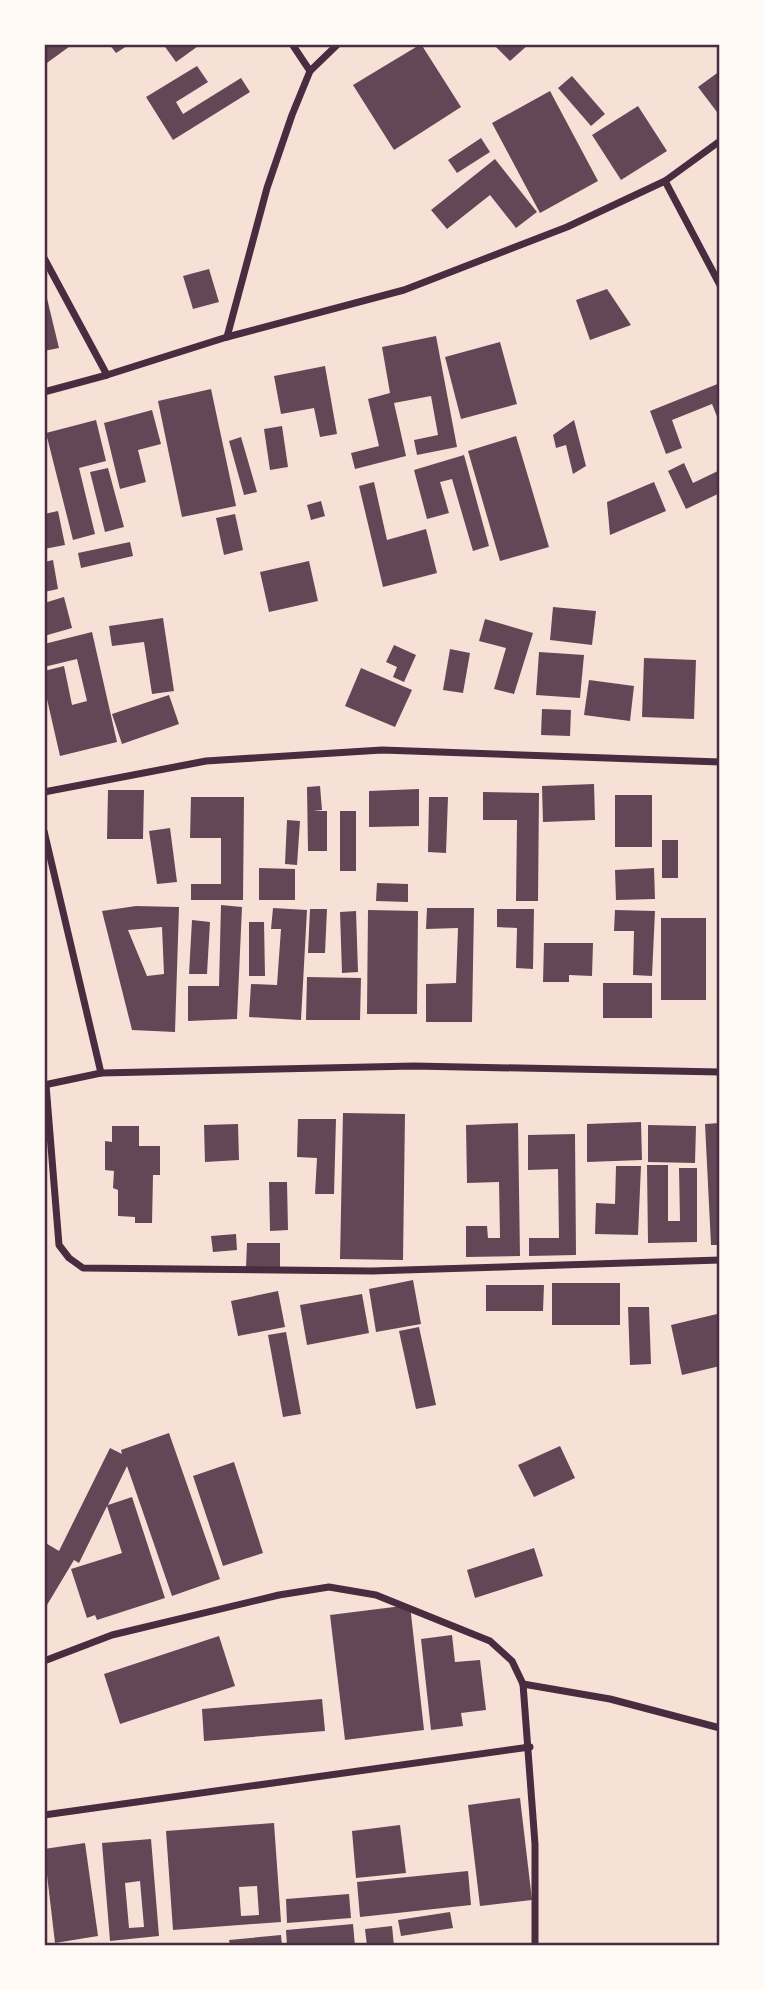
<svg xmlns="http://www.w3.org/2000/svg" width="764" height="1990" viewBox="0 0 764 1990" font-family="Signika,sans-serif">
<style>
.building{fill:#644757;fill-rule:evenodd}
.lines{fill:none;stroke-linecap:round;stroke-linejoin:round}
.minor{stroke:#4a2c40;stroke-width:7}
.neatline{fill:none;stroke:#4a2c40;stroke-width:2.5}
</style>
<rect width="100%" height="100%" fill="#f7e1d7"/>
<g class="building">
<polygon points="44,44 73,44 44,65"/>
<polygon points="109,44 130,44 116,53"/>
<polygon points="163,44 201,44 176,62"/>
<polygon points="421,44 461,107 394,150 353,85"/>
<polygon points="493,44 529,44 510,61"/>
<polygon points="197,66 208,82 176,102 183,114 241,78 250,92 173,140 146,97"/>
<polygon points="720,71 720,116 698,87"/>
<polygon points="572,76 605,114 591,126 558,88"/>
<polygon points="550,91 598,181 540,213 492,123"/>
<polygon points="638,106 667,151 621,180 592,135"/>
<polygon points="481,138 490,152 457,173 448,160"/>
<polygon points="495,159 537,212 516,228 490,195 447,229 431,210"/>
<polygon points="209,269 219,302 193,309 183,276"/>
<polygon points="44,286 59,348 44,351"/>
<polygon points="607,289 631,325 590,340 576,300"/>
<polygon points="436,336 457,447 417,455 414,440 438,435 431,396 394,403 406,456 355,469 351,453 379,446 368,399 390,393 382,347"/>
<polygon points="500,342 517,404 461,419 445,357"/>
<polygon points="325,366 337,434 320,437 314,408 281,414 274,376"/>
<polygon points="720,383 720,424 712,404 672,420 682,448 666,454 650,411"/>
<polygon points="211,389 236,506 182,517 158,401"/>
<polygon points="152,410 161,444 138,450 146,482 120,489 104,423"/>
<polygon points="96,420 106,461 79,468 95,534 73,540 46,433"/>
<polygon points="574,420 586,466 573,474 566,445 556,448 553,435"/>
<polygon points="282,426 288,467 270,470 264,429"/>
<polygon points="516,436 549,547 500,561 468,451"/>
<polygon points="241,437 257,492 244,495 229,441"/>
<polygon points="464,455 489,546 473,551 452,479 440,482 449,513 427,519 414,470"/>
<polygon points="684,463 693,483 720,470 720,493 686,509 668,471"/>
<polygon points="108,468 124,527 105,532 90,472"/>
<polygon points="374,482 387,540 426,529 437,573 383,587 359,486"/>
<polygon points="654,482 666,511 610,535 607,502"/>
<polygon points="321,501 325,516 311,520 307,505"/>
<polygon points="58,511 65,545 44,549 44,514"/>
<polygon points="235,514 243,550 224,555 216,518"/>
<polygon points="130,542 133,556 81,568 78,553"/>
<polygon points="53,560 58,589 44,592 44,562"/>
<polygon points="309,561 318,601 269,612 260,572"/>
<polygon points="64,597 72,628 44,636 44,603"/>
<polygon points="553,607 596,611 592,645 550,640"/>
<polygon points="163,618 174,691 152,694 144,642 112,646 109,626"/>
<polygon points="485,619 533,633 514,694 494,689 506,648 479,641"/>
<polygon points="92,632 117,742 60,756 44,686 44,671 64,666 72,705 87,701 77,659 44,667 44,644"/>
<polygon points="394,645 416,655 404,682 393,677 397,667 386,662"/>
<polygon points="450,649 470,653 463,693 443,690"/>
<polygon points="539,652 584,655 580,698 536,695"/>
<polygon points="644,658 696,660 694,719 642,717"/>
<polygon points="361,668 412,690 395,727 345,706"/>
<polygon points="589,680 634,686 630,721 584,715"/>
<polygon points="169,695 179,724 122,744 112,714"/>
<polygon points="542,709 571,710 570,736 541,735"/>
<polygon points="594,784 595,820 543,822 542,786"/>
<polygon points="320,786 322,810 313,811 327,811 327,851 308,851 307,787"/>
<polygon points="419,789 419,826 369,827 369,791"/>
<polygon points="108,790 144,790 143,839 107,839"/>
<polygon points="483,792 539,793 538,901 516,901 517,820 483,820"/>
<rect x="615" y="795" width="37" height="52"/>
<polygon points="191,797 244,797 243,900 191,900 191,884 221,884 221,838 190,838"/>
<polygon points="429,797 448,797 446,853 428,852"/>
<rect x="340" y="811" width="16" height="60"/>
<polygon points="287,820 300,821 297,865 285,864"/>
<polygon points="170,828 177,882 157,884 149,831"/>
<rect x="662" y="840" width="16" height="38"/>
<polygon points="259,868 295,869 295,900 259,900"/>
<polygon points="654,868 655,899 616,900 615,870"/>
<polygon points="377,883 408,884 408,902 376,901"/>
<polygon points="221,905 242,907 237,1019 188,1021 188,986 219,986"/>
<path d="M136 906 179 907 175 1032 132 1030 102 911ZM162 927 164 974 147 976 128 930Z"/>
<polygon points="273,908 307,910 301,1020 249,1017 251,984 277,985 281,929 271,929"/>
<polygon points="427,908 474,908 472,1022 426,1022 426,984 456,983 458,928 426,929"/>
<polygon points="310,909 327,909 325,953 308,953"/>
<polygon points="497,909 534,909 533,969 516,968 517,928 497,927"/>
<polygon points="368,910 418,911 417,1014 367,1014"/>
<polygon points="615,910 655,911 652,976 633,975 634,931 614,931"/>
<polygon points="356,911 358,972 342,973 340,912"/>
<rect x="661" y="918" width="45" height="82"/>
<polygon points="192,920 210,922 207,974 189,974"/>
<polygon points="249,922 264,922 265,976 249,976"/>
<polygon points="544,943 593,943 592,976 569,975 569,982 543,982"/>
<polygon points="307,977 361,978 360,1020 306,1020"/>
<rect x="603" y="983" width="49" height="35"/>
<polygon points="343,1113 405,1114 403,1260 340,1259"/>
<polygon points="298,1119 336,1119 334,1194 315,1194 317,1158 297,1157"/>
<polygon points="641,1122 642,1160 587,1162 587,1124"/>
<polygon points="518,1123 520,1256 466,1257 466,1226 487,1226 488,1238 500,1238 499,1182 467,1183 466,1125"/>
<polygon points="720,1123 720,1245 711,1245 705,1124"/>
<polygon points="238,1124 239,1160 205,1162 204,1125"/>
<polygon points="648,1125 696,1126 695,1163 648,1162"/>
<polygon points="112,1126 139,1126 139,1146 160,1146 160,1175 153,1175 152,1223 135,1223 135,1217 118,1216 118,1190 113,1188 114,1171 105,1170 105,1141 112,1142"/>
<polygon points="575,1134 576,1255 529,1256 529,1238 559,1238 558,1169 528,1170 528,1135"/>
<polygon points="647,1165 668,1165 668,1221 680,1221 679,1168 697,1168 697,1242 648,1243"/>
<polygon points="616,1166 641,1166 638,1235 595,1234 596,1203 615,1204"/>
<polygon points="269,1182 287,1182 288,1230 270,1231"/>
<polygon points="236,1234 237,1250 213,1252 211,1236"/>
<polygon points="247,1243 280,1243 280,1268 246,1268"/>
<polygon points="413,1280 421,1324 376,1332 369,1289"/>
<rect x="552" y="1283" width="68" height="42"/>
<polygon points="486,1285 544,1285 543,1311 486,1311"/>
<polygon points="278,1291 285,1327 238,1336 231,1301"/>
<polygon points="362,1294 369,1333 307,1345 300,1305"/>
<polygon points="628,1307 649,1307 651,1364 630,1365"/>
<polygon points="717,1314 720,1366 682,1375 671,1325"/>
<polygon points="419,1327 436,1405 416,1409 399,1331"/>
<polygon points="286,1332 301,1414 283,1417 268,1335"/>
<polygon points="169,1433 220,1579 172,1596 127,1466 108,1505 132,1497 165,1598 97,1620 95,1615 87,1618 71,1569 122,1553 107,1506 79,1563 74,1560 44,1610 44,1542 59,1551 110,1448 122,1454 121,1450"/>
<polygon points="560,1446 575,1478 534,1497 518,1465"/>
<polygon points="234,1462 263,1553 223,1566 193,1476"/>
<polygon points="534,1548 543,1576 475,1598 467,1570"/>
<polygon points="410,1605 424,1730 345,1740 330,1615"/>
<polygon points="452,1635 455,1662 480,1660 486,1710 461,1713 463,1726 431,1730 421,1639"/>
<polygon points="219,1636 235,1686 120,1724 104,1674"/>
<polygon points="322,1699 325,1731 204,1741 202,1709"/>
<polygon points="520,1798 532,1900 480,1906 468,1805"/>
<path d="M274 1823 281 1922 173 1930 166 1831ZM257 1886 259 1915 241 1916 239 1887Z"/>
<polygon points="400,1825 406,1873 356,1878 352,1831"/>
<path d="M151 1839 159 1936 110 1941 102 1843ZM140 1881 144 1927 129 1928 125 1883Z"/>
<polygon points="85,1843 98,1936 55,1943 44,1849"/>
<polygon points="468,1871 471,1905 360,1917 357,1882"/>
<polygon points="349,1894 351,1918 287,1923 286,1899"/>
<polygon points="450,1912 453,1928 401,1936 398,1920"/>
<polygon points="353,1924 355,1946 287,1946 286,1930"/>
<polygon points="392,1926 394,1946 367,1946 365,1929"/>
<polygon points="281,1935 282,1946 230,1946 229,1940"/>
</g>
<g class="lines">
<g class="minor">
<polyline points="292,44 310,71"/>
<polyline points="665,181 720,285"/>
<polyline points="44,258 107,375"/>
<polyline points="227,337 267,188 292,115 310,71 338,44"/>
<polyline points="44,392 107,375 227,337 404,290 567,227 665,181 720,141"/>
<polyline points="44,792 206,761 382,750 720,762"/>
<polyline points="44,831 101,1073"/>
<polyline points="44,1085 101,1073 414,1066 720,1072"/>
<polyline points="46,1085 59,1245 69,1258 83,1268 372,1271 720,1260"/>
<polyline points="44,1661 112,1635 279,1595 329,1587 376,1595 490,1641 512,1661 523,1684 535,1844 535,1946"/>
<polyline points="523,1684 610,1699 720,1728"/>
<polyline points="44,1815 530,1747"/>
</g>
</g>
<rect width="764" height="1990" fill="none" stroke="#fffaf5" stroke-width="91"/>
<rect x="46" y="46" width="672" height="1898" class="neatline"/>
</svg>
